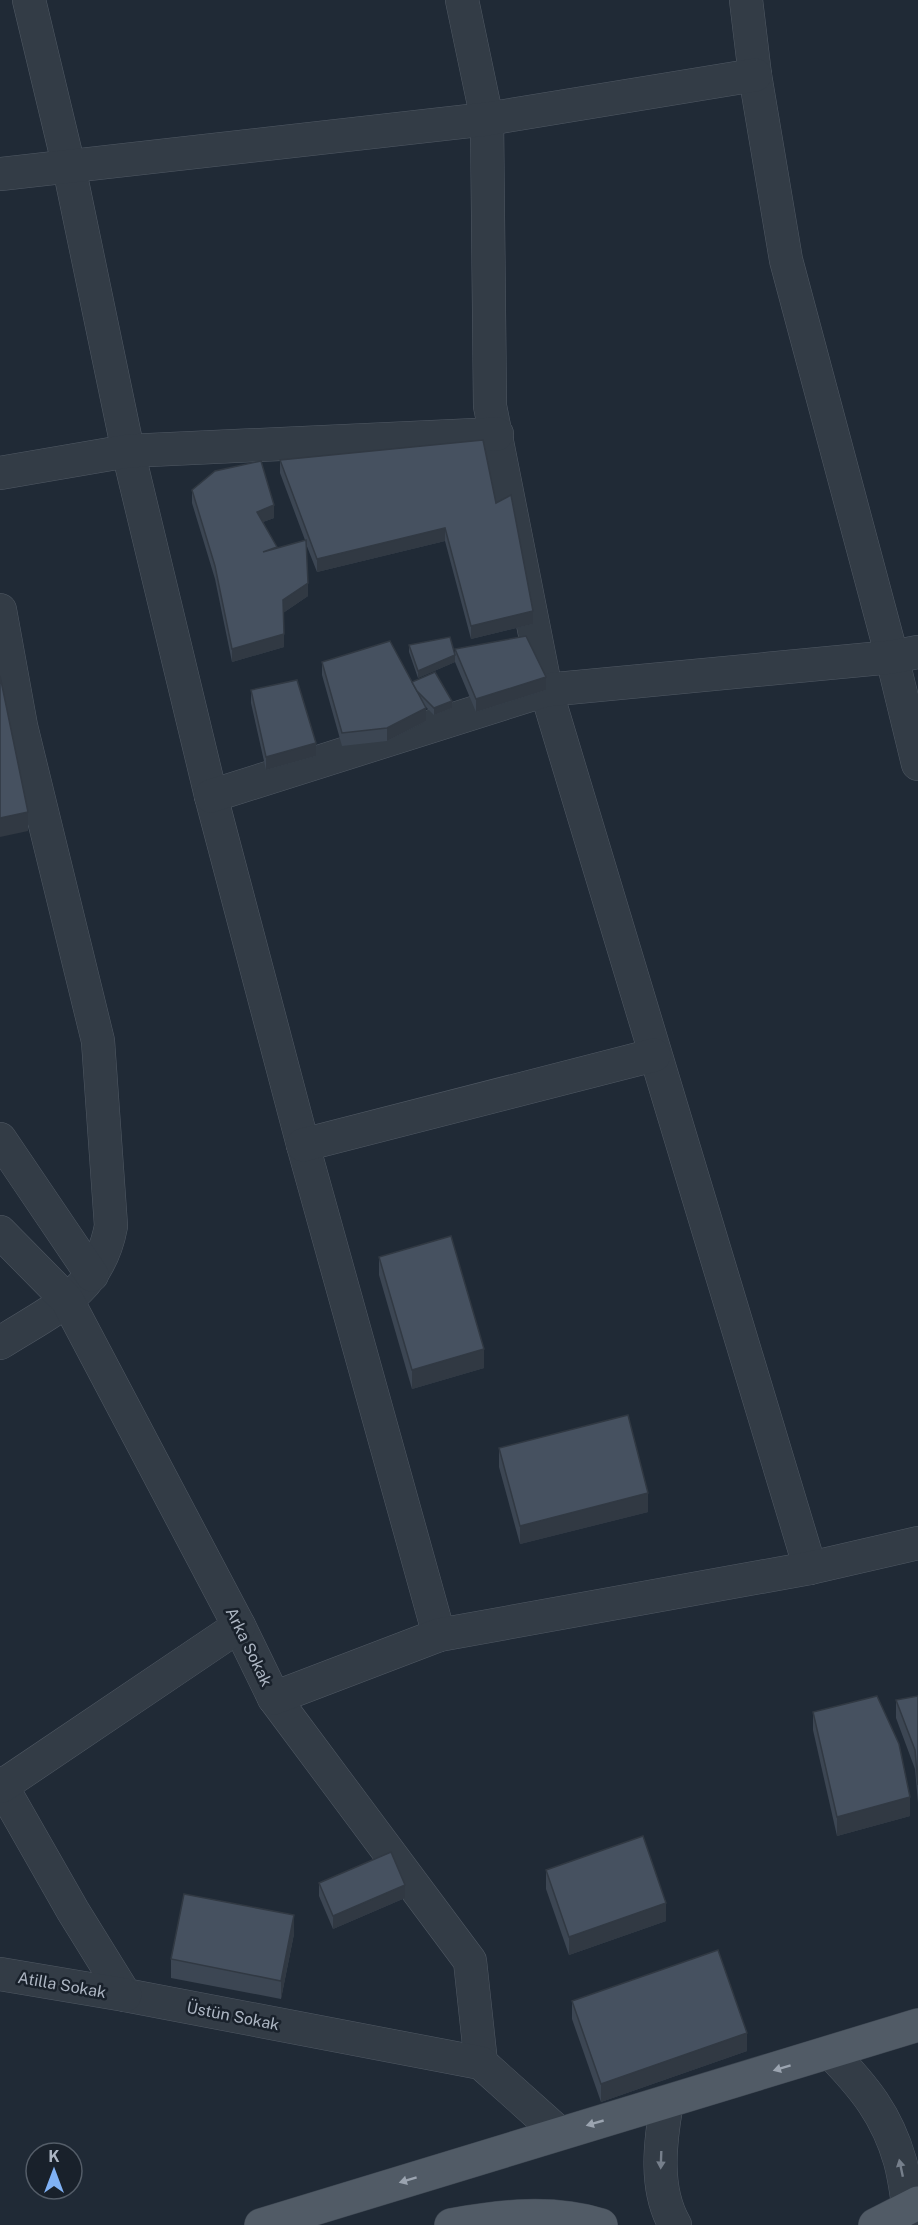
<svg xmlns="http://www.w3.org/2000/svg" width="918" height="2225" viewBox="0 0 918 2225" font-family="'Public Sans',sans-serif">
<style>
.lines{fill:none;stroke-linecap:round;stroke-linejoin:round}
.minor-casing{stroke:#505964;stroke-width:34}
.major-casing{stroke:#3c4550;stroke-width:34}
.minor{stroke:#333c46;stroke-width:33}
.major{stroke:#515b66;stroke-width:33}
.wall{fill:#3c4653}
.shaded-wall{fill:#313943}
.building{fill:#465160;stroke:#313943;stroke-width:1.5}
.oneway{fill:#9ba4b0}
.oneway2{fill:#767f8b}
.labels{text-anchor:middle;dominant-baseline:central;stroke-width:5;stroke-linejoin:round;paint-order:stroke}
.street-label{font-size:16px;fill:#adb6c3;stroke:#19212b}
</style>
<rect width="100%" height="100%" fill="#202a36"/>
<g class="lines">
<defs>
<g id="minor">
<polyline points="29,0 69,167 128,451 211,796 303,1145 439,1635"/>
<polyline points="462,0 487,119 490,406 546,690 810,1568"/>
<polyline points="746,0 755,75 786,260 892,657 918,764"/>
<polyline points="0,174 487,119 755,75"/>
<polyline points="0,473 128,451 497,434"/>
<path d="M0 610 21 726 98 1041 111 1226C99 1292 52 1310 0 1343"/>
<polyline points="211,796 546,690 892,657 918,652"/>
<polyline points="0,1139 92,1275"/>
<polyline points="303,1145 654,1055"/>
<polyline points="0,1232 67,1300 239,1626 274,1698 470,1961 481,2063"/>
<polyline points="274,1698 439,1635 810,1568 918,1543"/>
<polyline points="0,1783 73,1911 125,1995 481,2063 559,2133"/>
<polyline points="2,1786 239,1626"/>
<polyline points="0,1974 125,1995"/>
<path d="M831 2053C864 2087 887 2115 900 2161 906 2182 907 2204 912 2225"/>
<path d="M667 2102C660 2142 654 2189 675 2225"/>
</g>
<g id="major">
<polyline points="261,2225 918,2025"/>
<path d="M451 2225C500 2216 552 2210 601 2225"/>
<polyline points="875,2225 918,2203"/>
</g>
</defs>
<use href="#minor" class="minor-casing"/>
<use href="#major" class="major-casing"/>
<use href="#minor" class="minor"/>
<use href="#major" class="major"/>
</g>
<g class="wall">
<polygon points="280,460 496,503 533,624 471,639 445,541 317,572 306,544 308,596 283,613 284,647 232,662 215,579 192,503 192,490 274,518 263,522 277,548 305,540 280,473"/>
<polygon points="409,645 455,655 455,649 546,690 476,712 455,662 418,678 409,652"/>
<polygon points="322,662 412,682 452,708 434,715 425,706 426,721 387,741 342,746 322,675"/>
<polygon points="251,690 316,756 266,770 251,703"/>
<polygon points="379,1257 484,1368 412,1389 379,1275"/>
<polygon points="499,1448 648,1512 520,1544 499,1467"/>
<polygon points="918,1696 918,1803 915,1769 896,1718 896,1700"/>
<polygon points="813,1712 910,1816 837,1836 813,1730"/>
<polygon points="546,1870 666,1921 569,1955 546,1889"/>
<polygon points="319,1883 405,1898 333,1929 319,1896"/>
<polygon points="294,1934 281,1999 171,1978 171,1959"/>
<polygon points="572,2001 747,2051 601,2102 572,2019"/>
</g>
<g class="shaded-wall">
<polygon points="274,505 274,518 257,524 257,512"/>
<polygon points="445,528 445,541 317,572 317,559"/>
<polygon points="308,583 308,596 283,613 283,600"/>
<polygon points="533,611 533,624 471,639 471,626"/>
<polygon points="284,634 284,647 232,662 232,649"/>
<polygon points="455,655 455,662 418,678 418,671"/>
<polygon points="546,677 546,690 476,712 476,699"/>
<polygon points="452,701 452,708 434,715 434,708"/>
<polygon points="426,708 426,721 387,741 387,728"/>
<polygon points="316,743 316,756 266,770 266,757"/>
<polygon points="28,812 28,831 0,837 0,818"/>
<polygon points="484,1349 484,1368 412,1389 412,1370"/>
<polygon points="648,1493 648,1512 520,1544 520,1526"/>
<polygon points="910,1797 910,1816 837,1836 837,1817"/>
<polygon points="405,1885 405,1898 333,1929 333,1916"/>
<polygon points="666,1903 666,1921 569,1955 569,1937"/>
<polygon points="294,1915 294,1934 281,1999 281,1981"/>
<polygon points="747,2033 747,2051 601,2102 601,2084"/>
</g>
<g class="building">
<polygon points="483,440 496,503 511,495 533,611 471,626 445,528 317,559 280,460"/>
<polygon points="261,461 274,505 257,512 277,547 263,552 306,540 308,583 283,600 284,634 232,649 215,566 192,490 215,471"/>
<polygon points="526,636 546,677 476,699 455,649"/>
<polygon points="450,637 455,655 418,671 409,645"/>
<polygon points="390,641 426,708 387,728 342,733 322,662"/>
<polygon points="435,672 452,701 434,708 417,691 412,682"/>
<polygon points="0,676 28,812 0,818"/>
<polygon points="297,680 316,743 266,757 251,690"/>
<polygon points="451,1236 484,1349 412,1370 379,1257"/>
<polygon points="628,1415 648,1493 520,1526 499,1448"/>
<polygon points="877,1696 899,1744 910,1797 837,1817 813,1712"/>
<polygon points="918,1696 918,1785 915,1750 896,1700"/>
<polygon points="643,1836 666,1903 569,1937 546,1870"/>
<polygon points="391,1852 405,1885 333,1916 319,1883"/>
<polygon points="184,1894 294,1915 281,1981 171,1959"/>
<polygon points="718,1950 747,2033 601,2084 572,2001"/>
</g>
<defs><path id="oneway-solid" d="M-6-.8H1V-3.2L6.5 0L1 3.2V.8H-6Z" transform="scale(1.5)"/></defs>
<g class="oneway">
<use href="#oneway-solid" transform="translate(782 2068) rotate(163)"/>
<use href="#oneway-solid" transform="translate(595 2123) rotate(164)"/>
<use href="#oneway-solid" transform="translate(408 2180) rotate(163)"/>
</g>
<g class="oneway2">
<use href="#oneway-solid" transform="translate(661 2160) rotate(92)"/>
<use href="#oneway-solid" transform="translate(901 2168) rotate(-102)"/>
</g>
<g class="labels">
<g class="street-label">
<text transform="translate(249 1647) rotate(64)">Arka Sokak</text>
<text transform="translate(62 1985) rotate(10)">Atilla Sokak</text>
<text transform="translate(233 2016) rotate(11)">Üstün Sokak</text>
</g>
</g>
<g transform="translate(54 2171)"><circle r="28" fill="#19212b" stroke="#545d68" stroke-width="1.5"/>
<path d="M0-4.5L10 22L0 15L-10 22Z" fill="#80b2f5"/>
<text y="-9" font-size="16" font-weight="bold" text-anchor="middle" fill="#adb6c3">K</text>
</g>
</svg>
